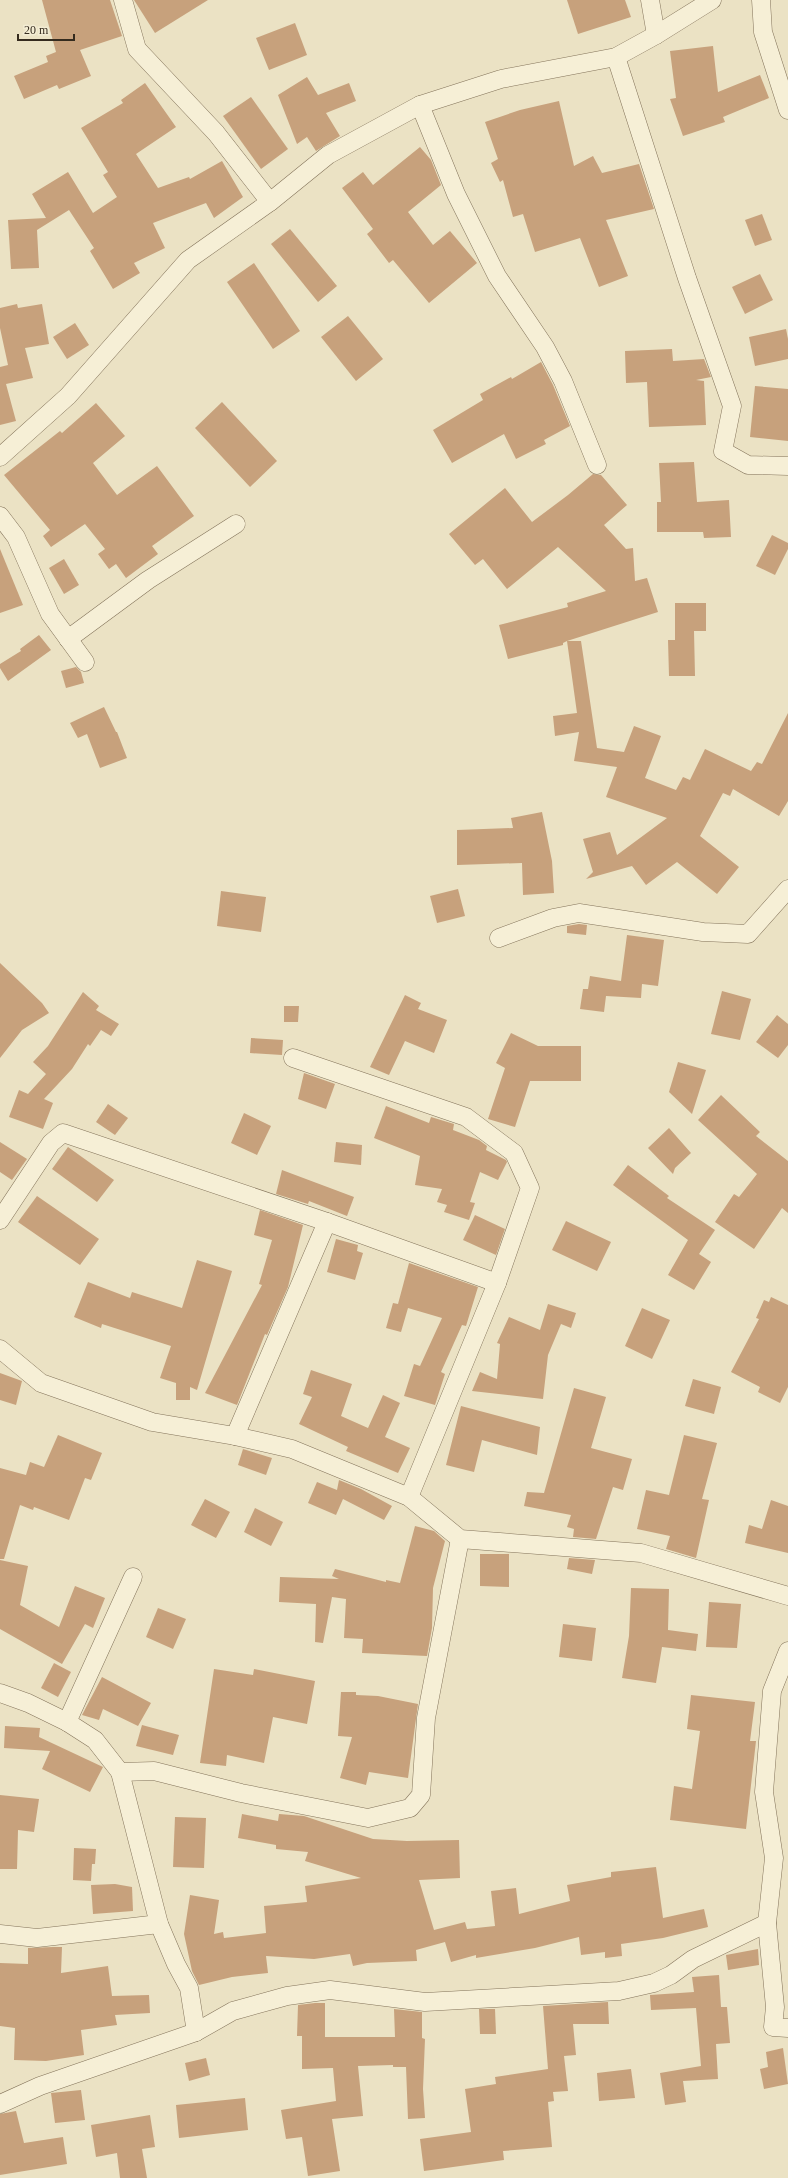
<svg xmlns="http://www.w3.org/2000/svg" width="788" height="2178" viewBox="0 0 788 2178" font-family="Georgia,serif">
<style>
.building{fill:#c7a17c}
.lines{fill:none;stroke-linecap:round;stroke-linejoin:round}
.street-casing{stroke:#84745b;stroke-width:19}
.street{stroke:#f6efd6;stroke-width:18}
</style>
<rect width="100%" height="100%" fill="#ebe2c4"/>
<g class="building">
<polygon points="42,0 110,0 122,36 80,50 91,76 59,89 57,85 24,99 14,76 48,62 46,56 56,52"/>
<polygon points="134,0 208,0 155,33"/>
<polygon points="567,0 625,0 631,17 578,34"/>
<polygon points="295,23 307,55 269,70 256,38"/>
<polygon points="713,46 718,92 760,75 769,98 723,117 725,122 683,136 670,99 676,98 670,51"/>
<polygon points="307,77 318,95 349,83 356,101 326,113 340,136 316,151 307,137 297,144 278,95"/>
<polygon points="145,83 176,127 136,154 158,188 189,177 190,179 222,161 243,197 214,218 206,203 153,223 165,248 134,263 140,273 113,289 90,251 94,248 69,210 37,230 39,268 11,269 8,220 46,218 32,194 68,172 93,213 117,197 103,175 108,172 81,128 123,103 121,100"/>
<polygon points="251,97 288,149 261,169 223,116"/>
<polygon points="559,101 574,166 593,156 602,173 639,164 654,209 606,220 628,276 599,287 580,238 535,252 523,214 513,217 503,180 500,182 491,163 498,159 485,122 520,110"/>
<polygon points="420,147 431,160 441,185 408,212 433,245 450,231 477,263 429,303 393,260 389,263 367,234 373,229 342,188 363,172 373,185"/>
<polygon points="762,214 772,240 755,246 745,220"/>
<polygon points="290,229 337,286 318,302 271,244"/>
<polygon points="254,263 300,331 273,349 227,282"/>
<polygon points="760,274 773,300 745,314 732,287"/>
<polygon points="17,304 18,308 42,304 49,344 25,348 33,378 6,384 16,421 0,425 0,367 8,365 0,328 0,308"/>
<polygon points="348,316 383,359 356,381 321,337"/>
<polygon points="75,323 89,345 67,359 53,337"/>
<polygon points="786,329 788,339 788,359 755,366 749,337"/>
<polygon points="672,349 673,361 704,359 711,377 696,380 704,381 706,425 649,427 647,382 626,383 625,351"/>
<polygon points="541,362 553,385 570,426 544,440 546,444 516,459 504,434 452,463 433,430 483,400 480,394 511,377 512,379"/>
<polygon points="755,386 788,389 788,441 750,437"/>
<polygon points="222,402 277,461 250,487 195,428"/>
<polygon points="96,403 125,436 93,463 117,495 157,466 194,516 152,546 158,554 126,578 116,564 109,569 98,554 105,549 85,524 51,547 43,536 50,530 4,475 60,431 62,433"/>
<polygon points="694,462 697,502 729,500 731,537 704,538 703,532 657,532 657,502 661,502 659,463"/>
<polygon points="593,474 601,475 627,505 604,525 626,549 633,548 635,581 647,578 658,612 567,641 581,641 597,748 624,752 634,726 661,736 645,778 676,790 683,777 690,780 705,749 751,771 757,762 762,764 788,713 788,801 779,816 733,789 730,796 723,793 700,836 739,867 717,894 677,862 646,885 632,866 586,879 593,872 583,839 610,832 617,855 667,818 606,797 617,767 574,761 579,732 555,736 553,716 577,713 567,641 563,643 563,645 508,659 499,625 568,607 567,603 606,591 558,547 507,589 483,559 475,565 449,534 505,488 532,522 568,495"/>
<polygon points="772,535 788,543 788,549 775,575 756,566"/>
<polygon points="0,549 23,605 0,613"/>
<polygon points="64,559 79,585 64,594 49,568"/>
<polygon points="675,603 706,603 706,631 694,631 695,676 669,676 668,640 675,640"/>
<polygon points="39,635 51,650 8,681 0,668 0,664 21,651 20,649"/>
<polygon points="76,667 81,672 84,683 66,688 61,671"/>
<polygon points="104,707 116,732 117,732 127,758 100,768 87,734 78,738 70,723"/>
<polygon points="542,812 552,861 554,893 523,895 522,863 457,865 457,830 513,828 511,818"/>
<polygon points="458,889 465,916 437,923 430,896"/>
<polygon points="221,891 266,897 261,932 217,926"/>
<polygon points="579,924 587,925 586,935 567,933 567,926"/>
<polygon points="627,935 664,940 658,986 642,984 641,998 606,996 604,1012 580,1009 583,989 588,989 590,976 621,981"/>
<polygon points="0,963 42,1003 49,1013 22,1030 0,1058"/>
<polygon points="722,991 751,999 740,1040 711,1034"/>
<polygon points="83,992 99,1006 96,1010 119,1024 111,1036 101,1030 90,1046 88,1044 72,1069 44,1099 53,1103 43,1129 9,1117 19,1090 28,1094 46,1074 33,1062 48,1046"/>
<polygon points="405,995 421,1003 418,1009 447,1020 434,1053 405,1041 389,1075 370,1067"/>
<polygon points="284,1006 299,1006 298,1022 284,1022"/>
<polygon points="777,1015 788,1024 788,1045 778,1058 756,1042"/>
<polygon points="511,1033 538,1046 581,1046 581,1081 530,1081 515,1127 488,1119 505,1068 496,1063"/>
<polygon points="251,1038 283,1040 282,1055 250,1053"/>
<polygon points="678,1062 706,1070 692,1114 669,1092"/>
<polygon points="304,1073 335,1084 326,1109 298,1099"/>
<polygon points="721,1095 760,1132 756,1136 788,1161 788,1213 782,1208 754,1249 715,1222 734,1194 739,1197 757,1174 698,1120"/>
<polygon points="108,1104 128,1118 115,1135 96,1122"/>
<polygon points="386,1106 429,1123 431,1117 454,1124 453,1130 479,1140 487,1146 486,1150 506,1160 507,1162 498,1180 480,1172 470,1202 475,1203 469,1220 444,1212 447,1205 437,1202 442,1189 415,1185 420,1156 374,1138"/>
<polygon points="244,1113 271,1126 257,1155 231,1143"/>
<polygon points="669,1128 691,1153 675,1168 673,1174 648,1148"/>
<polygon points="0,1142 27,1159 12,1180 0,1172"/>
<polygon points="336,1142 362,1145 361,1165 334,1162"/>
<polygon points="68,1147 114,1180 97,1202 52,1169"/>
<polygon points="628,1165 669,1196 667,1198 715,1230 699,1254 711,1262 694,1290 668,1275 688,1240 613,1185"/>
<polygon points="282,1170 354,1197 347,1216 309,1201 308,1204 276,1194"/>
<polygon points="37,1196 99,1239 80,1265 18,1222"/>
<polygon points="260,1210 303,1225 288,1287 267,1335 265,1334 237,1405 205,1393 262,1285 259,1284 272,1240 254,1235"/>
<polygon points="475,1215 505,1229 496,1255 463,1240"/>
<polygon points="566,1221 611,1242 597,1271 552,1250"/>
<polygon points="336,1239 358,1245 357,1251 363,1253 355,1280 327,1272"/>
<polygon points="197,1260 232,1271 197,1390 190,1387 190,1400 176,1400 176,1383 160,1378 171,1346 102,1324 101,1328 74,1317 88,1282 130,1298 132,1292 182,1308"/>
<polygon points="409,1263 478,1287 466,1326 462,1325 441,1372 445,1374 435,1405 404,1396 414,1364 420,1366 442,1318 408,1308 401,1332 386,1328 393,1303 398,1304"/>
<polygon points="771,1297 788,1305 788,1387 780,1403 758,1392 760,1387 731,1372 759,1319 756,1318 764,1300 769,1302"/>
<polygon points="548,1304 576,1313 571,1328 561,1324 548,1355 543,1399 472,1391 480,1372 497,1379 500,1344 497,1343 509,1317 540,1330"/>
<polygon points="642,1308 670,1320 652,1359 625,1346"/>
<polygon points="311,1370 352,1384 341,1416 368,1428 383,1395 400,1403 385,1437 410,1448 398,1473 346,1451 348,1447 299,1424 312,1397 303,1394"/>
<polygon points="0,1373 22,1381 16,1405 0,1400"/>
<polygon points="693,1379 721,1387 714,1414 685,1406"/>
<polygon points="574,1388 606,1397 591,1448 632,1459 623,1490 613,1487 596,1539 573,1537 574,1529 567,1527 571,1515 524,1506 527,1492 544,1493"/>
<polygon points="461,1406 540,1427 537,1455 482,1440 474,1472 446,1465"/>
<polygon points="58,1435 102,1453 91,1480 85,1478 69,1520 34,1507 33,1510 20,1505 4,1559 0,1559 0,1468 26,1475 30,1462 44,1467"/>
<polygon points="684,1435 717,1443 702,1499 709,1500 696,1558 666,1549 670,1536 637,1529 646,1490 669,1495"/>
<polygon points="243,1449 272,1458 266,1475 238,1465"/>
<polygon points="339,1480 361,1489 392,1506 384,1520 343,1499 336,1515 308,1503 317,1482 337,1490"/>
<polygon points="205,1499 230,1512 216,1538 191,1525"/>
<polygon points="771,1500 788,1506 788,1553 745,1543 749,1525 762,1529"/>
<polygon points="255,1508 283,1522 271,1546 244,1532"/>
<polygon points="415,1526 434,1531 445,1541 433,1588 432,1628 427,1656 362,1653 363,1639 344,1638 346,1599 332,1597 323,1643 315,1642 316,1604 279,1602 280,1577 339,1579 332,1576 335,1569 386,1582 386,1580 400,1583"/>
<polygon points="480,1554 509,1554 509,1587 480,1586"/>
<polygon points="569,1558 595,1560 592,1574 567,1569"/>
<polygon points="0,1560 28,1566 20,1605 59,1627 75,1586 105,1598 93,1628 85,1624 62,1664 0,1629"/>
<polygon points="631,1588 669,1589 668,1630 698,1634 696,1651 662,1647 656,1683 622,1678 629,1636"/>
<polygon points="709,1602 741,1604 737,1648 706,1647"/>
<polygon points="158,1608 186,1619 173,1649 146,1637"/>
<polygon points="563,1624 596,1628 592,1661 559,1657"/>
<polygon points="54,1663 71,1672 58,1697 41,1688"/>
<polygon points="214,1669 253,1675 254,1669 315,1681 307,1724 273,1717 264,1763 227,1755 226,1766 200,1763"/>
<polygon points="102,1677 151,1703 138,1726 103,1709 99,1720 82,1715"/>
<polygon points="341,1692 356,1692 356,1695 378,1696 418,1704 408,1778 369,1772 366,1785 340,1778 352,1737 338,1736"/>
<polygon points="691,1695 755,1702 750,1741 756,1741 746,1829 670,1820 674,1786 692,1789 700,1731 687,1729"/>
<polygon points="142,1725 179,1735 173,1755 136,1746"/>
<polygon points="5,1726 40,1728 39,1737 103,1767 90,1792 42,1769 50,1751 4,1748"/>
<polygon points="0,1795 39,1799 34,1832 18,1830 17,1869 0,1869"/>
<polygon points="242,1814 278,1821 279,1814 304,1816 373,1839 407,1841 459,1840 460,1878 419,1880 434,1930 465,1922 467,1929 495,1926 491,1891 516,1888 519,1914 570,1901 567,1885 611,1877 611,1872 656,1867 663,1918 704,1909 708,1927 663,1938 621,1944 622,1956 605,1958 605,1952 581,1955 579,1937 535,1948 476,1958 476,1955 451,1962 445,1942 416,1950 417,1961 367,1963 353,1966 350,1954 314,1959 266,1956 268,1973 232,1977 199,1985 192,1971 184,1934 190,1895 219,1900 214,1934 223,1932 224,1938 266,1933 264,1906 307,1902 305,1886 361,1878 305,1861 308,1852 276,1849 276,1845 238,1838"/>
<polygon points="175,1817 206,1818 204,1868 173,1867"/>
<polygon points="74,1848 96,1849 95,1864 92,1864 91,1881 73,1880"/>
<polygon points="115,1884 132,1887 133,1911 93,1914 91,1885"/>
<polygon points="53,1947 62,1947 61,1973 108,1966 112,1996 149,1995 150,2013 115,2015 117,2025 81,2030 84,2055 46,2061 14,2060 15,2028 0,2026 0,1963 28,1964 28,1948"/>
<polygon points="758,1949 759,1965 728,1970 726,1955"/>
<polygon points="719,1975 721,2007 727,2007 730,2043 716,2044 718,2079 683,2081 686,2102 665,2105 660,2073 701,2066 696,2008 651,2010 650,1995 694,1992 692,1977"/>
<polygon points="608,2002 609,2024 573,2024 576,2055 564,2056 568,2091 553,2092 554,2101 548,2102 552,2147 503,2151 504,2160 424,2171 420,2139 471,2132 465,2089 496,2084 495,2077 548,2069 543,2006"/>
<polygon points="315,2003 325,2003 325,2037 395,2037 394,2009 422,2012 422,2038 425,2039 423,2089 425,2118 408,2119 406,2067 393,2067 393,2065 358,2066 363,2116 332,2119 340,2171 308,2176 302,2137 286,2139 281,2110 336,2101 333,2068 302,2069 302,2036 297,2036 298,2005"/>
<polygon points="479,2009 495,2009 496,2034 480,2034"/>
<polygon points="783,2048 788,2084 764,2089 760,2069 768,2067 766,2052"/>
<polygon points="206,2058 210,2075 189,2081 185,2063"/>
<polygon points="631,2069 635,2098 599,2101 597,2073"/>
<polygon points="81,2090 85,2120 55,2123 51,2093"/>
<polygon points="245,2098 248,2130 179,2138 176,2105"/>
<polygon points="16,2111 24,2143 63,2137 67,2164 0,2175 0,2114"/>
<polygon points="150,2115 155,2147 142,2149 147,2178 120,2178 117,2153 96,2157 91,2125"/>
</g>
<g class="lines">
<defs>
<g id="street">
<polyline points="123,0 137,49 216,133 270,202"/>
<polyline points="650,0 656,35"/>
<polyline points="761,0 763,32 788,110"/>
<polyline points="616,57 687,278 732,406 723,451 748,465 788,466"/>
<polyline points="420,105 456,194 497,276 545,347 563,381 597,465"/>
<polyline points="0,457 68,396 188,260 270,202 328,155 420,105 501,79 616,57 656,35 712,0"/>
<polyline points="0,516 16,537 50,614 85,662"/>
<polyline points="68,639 148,580 236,524"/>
<polyline points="499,938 553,918 579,913 703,932 748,934 788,889"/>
<polyline points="293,1058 466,1117 514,1153 530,1188 497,1283 409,1497"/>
<polyline points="0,1220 51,1143 63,1133 327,1222 497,1283"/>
<polyline points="0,1349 41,1383 152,1422 235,1436 292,1449 409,1497 460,1539 641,1553 788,1596"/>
<polyline points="235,1436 327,1222"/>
<polyline points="788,1651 772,1691 764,1792 774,1858 767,1923 775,2007 773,2027 788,2028"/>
<polyline points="0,1693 28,1703 67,1722 95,1740 120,1772 159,1924 176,1964 189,1988 196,2032"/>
<polyline points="67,1722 133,1577"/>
<polyline points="120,1772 154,1771 241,1793 368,1818 410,1808 421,1795 426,1718 460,1539"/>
<polyline points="0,1934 37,1938 159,1924"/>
<polyline points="0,2104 40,2086 196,2032 233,2011 287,1996 330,1990 425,2002 619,1991 654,1983 671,1975 693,1959 767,1923"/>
</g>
</defs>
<use href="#street" class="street-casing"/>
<use href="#street" class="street"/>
</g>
<path d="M18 34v6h56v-6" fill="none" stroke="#352b1e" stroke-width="2"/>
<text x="24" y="34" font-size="12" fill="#352b1e" stroke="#f3ecd3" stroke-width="3" paint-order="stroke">20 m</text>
</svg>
